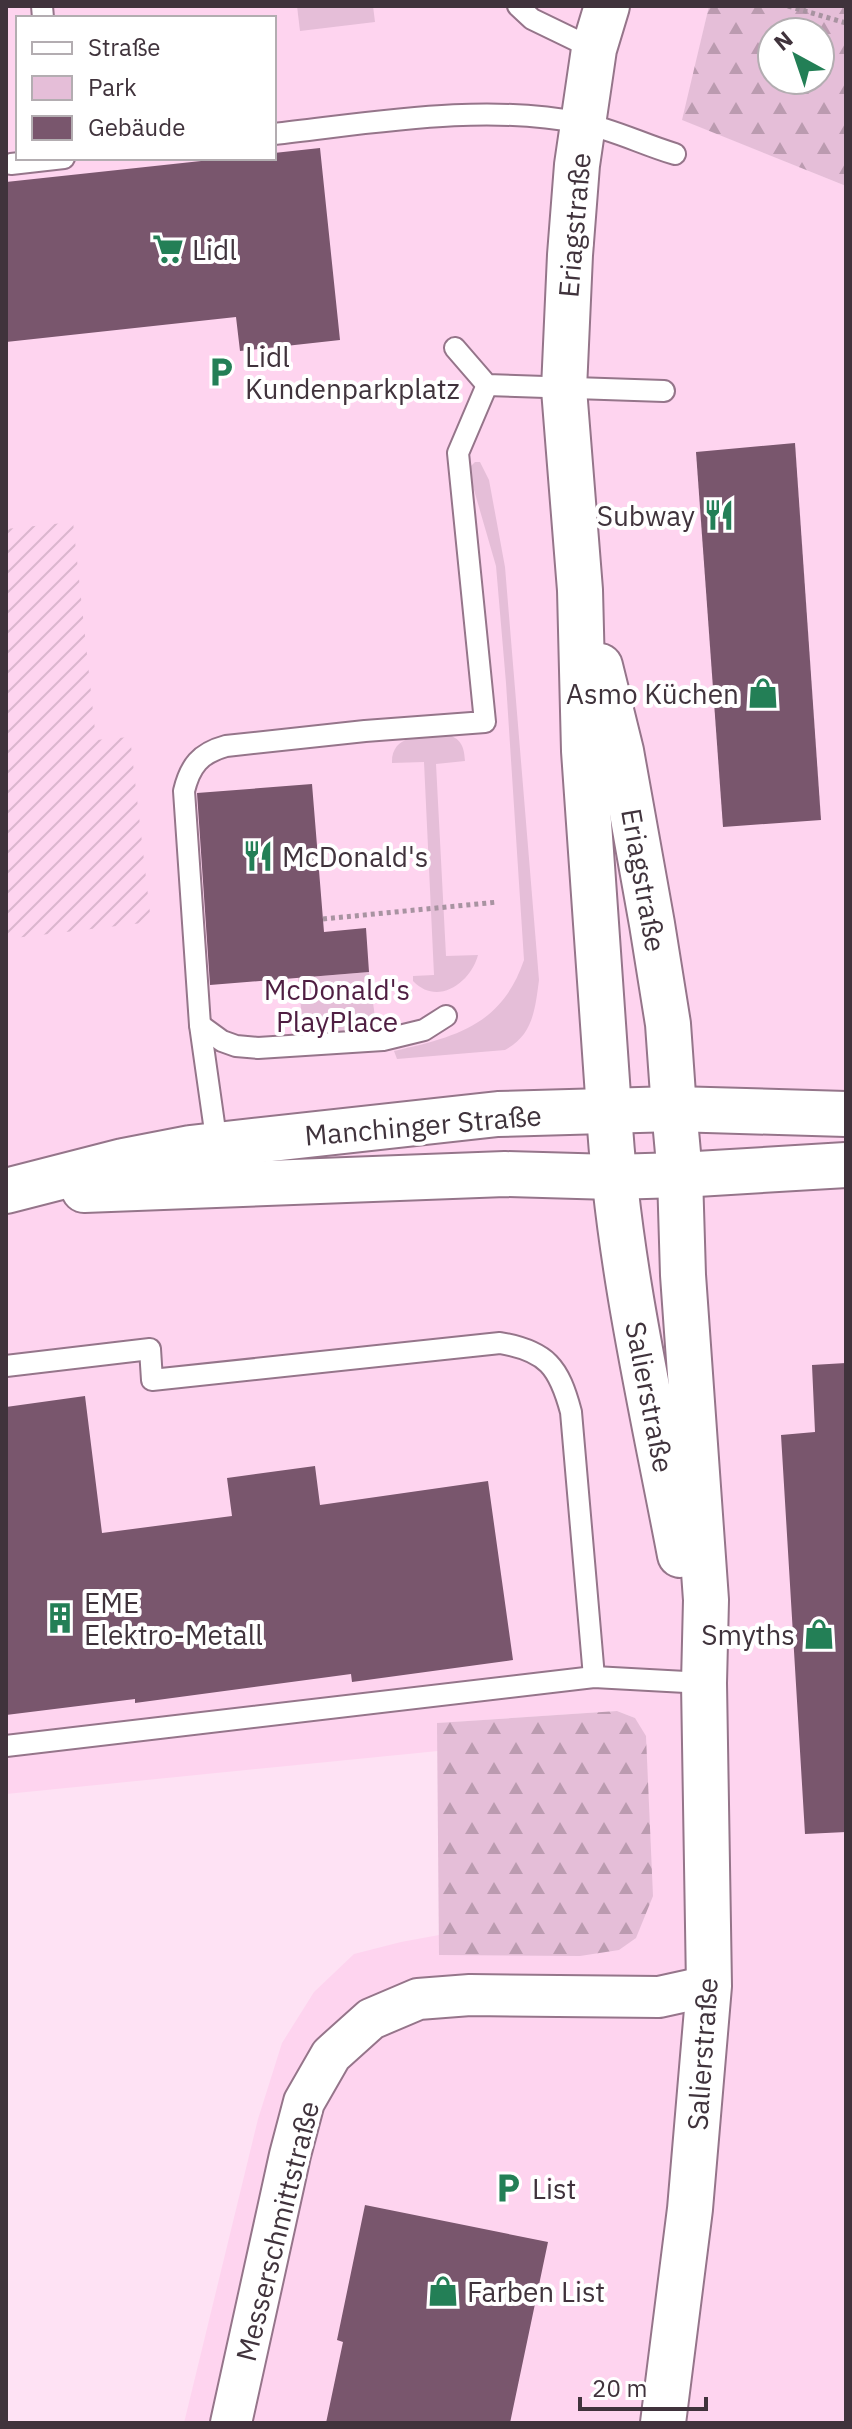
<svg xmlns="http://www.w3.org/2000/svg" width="852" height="2429" viewBox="0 0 852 2429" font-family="'IBM Plex Sans',sans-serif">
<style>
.built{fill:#fed4ef;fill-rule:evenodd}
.industrial{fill:url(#industrial-furrows)}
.green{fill:#e5bed8}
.forest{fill:url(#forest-firs);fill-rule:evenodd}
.building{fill:#79566d}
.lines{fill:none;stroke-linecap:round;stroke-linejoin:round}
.service-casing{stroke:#95758a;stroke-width:24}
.minor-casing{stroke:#95758a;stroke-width:44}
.tertiary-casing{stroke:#95758a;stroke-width:48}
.secondary-casing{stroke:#95758a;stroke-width:48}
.path{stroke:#a893a1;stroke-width:5;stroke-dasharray:4 4;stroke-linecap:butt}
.service{stroke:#fff;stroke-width:20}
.minor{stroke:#fff;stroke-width:40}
.tertiary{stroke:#fff;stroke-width:44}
.secondary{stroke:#fff;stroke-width:44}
.labels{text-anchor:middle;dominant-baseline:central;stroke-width:8;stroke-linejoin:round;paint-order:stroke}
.street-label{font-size:28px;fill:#40333c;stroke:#fff}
.poi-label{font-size:28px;fill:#40333c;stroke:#fff;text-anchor:start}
.park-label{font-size:28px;fill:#4f1e42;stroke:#fff}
</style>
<defs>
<pattern id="industrial-furrows" width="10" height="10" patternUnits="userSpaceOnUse" patternTransform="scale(2)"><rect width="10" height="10" fill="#fed4ef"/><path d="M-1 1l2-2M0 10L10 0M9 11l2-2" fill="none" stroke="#dbb6ce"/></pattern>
<pattern id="forest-firs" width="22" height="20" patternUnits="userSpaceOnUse" patternTransform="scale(2)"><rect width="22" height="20" fill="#e5bed8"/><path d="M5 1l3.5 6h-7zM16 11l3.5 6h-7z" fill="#bb9bb0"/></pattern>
</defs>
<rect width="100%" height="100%" fill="#fee2f4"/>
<path class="built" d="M6 6H709L683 120 846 186V2423H184L258 2119 282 2043 314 1992 354 1954 401 1942 439 1935V1955L635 1718 617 1711 438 1723V1751L6 1794ZM18 18H274V158H18Z"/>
<polygon class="industrial" points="73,522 96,740 130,737 151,922 6,939 6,529"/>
<g class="green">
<polygon points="297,6 373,6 375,22 300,31"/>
<path d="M475 462H480L489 480 505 567 539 980C535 1010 533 1035 505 1050L397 1059 394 1051C456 1037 502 1025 524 960L506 683 496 566 472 483 471 466Z"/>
<path d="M442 733C459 737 464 743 465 761L436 764 446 956 478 955C471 982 438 1007 413 981V976L434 975 424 762 392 763C391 735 421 736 442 733Z"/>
<polygon points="369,972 377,1033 304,1038 298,978"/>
</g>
<g class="forest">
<path d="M709 6H846V186L682 120ZM772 32H820V80H772Z"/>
<polygon points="617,1711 635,1718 646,1736 653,1896 636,1938 619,1950 580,1956 439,1955 437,1723"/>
</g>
<g class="building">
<polygon points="320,148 340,340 240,351 236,317 6,342 6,182 229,158 274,158 274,153"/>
<polygon points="795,443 821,820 723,827 696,452"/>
<polygon points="312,784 324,932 366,928 369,972 210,985 197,793"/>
<polygon points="846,1363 846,1832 805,1834 781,1435 815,1432 812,1365"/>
<polygon points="85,1396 102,1533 232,1516 227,1478 315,1466 320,1505 488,1481 513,1660 352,1682 351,1674 135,1703 135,1699 6,1715 6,1407"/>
<polygon points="365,2205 548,2242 510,2423 326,2423 343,2342 337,2340"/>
</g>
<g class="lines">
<defs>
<g id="service">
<polyline points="42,6 43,18"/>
<polyline points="518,6 532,19 594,49"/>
<path d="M274 134C373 123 483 103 581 123 613 129 644 145 675 154"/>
<polyline points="11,164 64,158"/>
<polyline points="455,348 487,385 664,391"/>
<polyline points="200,1025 222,1041 236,1046 258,1048 383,1040 424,1030 446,1016"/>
<path d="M217 1145 200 1025 184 791C190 766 200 753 226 746L365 731 485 722 458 453 487 385"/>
<path d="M6 1366 150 1349 152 1380 500 1343C547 1351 559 1367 571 1412L594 1677"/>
<polyline points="6,1746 594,1677 704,1683"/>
</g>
<polyline id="minor" points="231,2423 290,2155 304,2102 331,2055 371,2019 418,1999 470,1995 659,1997 709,1986"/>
<g id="tertiary">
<polyline points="607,6 594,49 577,165 570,255 564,389 580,590 584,751 609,1110"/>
<polyline points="600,666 621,751 652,924 668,1024 674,1109"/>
</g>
<g id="secondary">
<path d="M609 1110C617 1259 652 1408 680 1555"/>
<polyline points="84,1190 505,1174 612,1177 680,1175 846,1165"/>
<polyline points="6,1191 123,1161 190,1148 498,1114 674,1109 846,1114"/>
<polyline points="663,2423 690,2209 709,1986 704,1683 706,1600 683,1275 680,1175 674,1109"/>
</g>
</defs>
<use href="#service" class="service-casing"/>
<use href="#minor" class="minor-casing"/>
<use href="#tertiary" class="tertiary-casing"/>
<use href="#secondary" class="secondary-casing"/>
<g class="path">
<polyline points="788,6 846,23"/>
<polyline points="323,919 498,902"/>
</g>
<use href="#service" class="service"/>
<use href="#minor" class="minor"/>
<use href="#tertiary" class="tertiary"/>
<use href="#secondary" class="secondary"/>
</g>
<defs>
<symbol id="supermarket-bare" viewBox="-9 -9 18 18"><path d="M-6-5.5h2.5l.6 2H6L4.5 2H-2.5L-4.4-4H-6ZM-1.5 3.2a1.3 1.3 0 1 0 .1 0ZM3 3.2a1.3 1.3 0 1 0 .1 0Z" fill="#237f56" stroke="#fff" stroke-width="2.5" paint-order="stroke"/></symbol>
<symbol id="parking-bare" viewBox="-9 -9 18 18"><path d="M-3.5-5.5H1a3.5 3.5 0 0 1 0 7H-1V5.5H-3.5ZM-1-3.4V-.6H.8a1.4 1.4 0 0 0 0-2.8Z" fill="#237f56" stroke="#fff" stroke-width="2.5" paint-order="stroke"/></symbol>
<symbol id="restaurant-bare" viewBox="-9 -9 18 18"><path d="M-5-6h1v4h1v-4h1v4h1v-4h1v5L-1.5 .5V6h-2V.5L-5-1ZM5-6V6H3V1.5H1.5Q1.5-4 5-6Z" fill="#237f56" stroke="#fff" stroke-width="2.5" paint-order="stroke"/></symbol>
<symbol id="shop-bare" viewBox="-9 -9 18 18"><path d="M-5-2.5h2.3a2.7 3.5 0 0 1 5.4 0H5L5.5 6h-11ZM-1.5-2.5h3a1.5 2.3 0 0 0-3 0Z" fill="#237f56" stroke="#fff" stroke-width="2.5" paint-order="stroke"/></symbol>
<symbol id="building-bare" viewBox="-9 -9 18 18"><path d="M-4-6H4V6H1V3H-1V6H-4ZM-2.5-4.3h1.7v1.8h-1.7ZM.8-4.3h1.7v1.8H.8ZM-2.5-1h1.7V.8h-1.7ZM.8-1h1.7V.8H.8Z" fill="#237f56" stroke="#fff" stroke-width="2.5" paint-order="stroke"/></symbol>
</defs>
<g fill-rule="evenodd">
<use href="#supermarket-bare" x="146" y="227" width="44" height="44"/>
<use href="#parking-bare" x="199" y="350" width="44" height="44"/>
<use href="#restaurant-bare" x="697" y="493" width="44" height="44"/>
<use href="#shop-bare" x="741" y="671" width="44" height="44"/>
<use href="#restaurant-bare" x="236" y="834" width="44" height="44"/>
<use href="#building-bare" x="38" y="1596" width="44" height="44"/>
<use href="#shop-bare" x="797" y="1612" width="44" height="44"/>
<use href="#parking-bare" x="486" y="2166" width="44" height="44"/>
<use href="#shop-bare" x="421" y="2269" width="44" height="44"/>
</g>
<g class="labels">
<g class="street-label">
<text transform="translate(574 225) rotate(-85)">Eriagstraße</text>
<text transform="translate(644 880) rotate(80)">Eriagstraße</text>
<text transform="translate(423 1125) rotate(-5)">Manchinger Straße</text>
<text transform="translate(650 1397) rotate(79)">Salierstraße</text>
<text transform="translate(702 2054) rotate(-86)">Salierstraße</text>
<text transform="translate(277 2231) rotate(-76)">Messerschmittstraße</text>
</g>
<g class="poi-label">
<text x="192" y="249">Lidl</text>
<text x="245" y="356">Lidl<tspan x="245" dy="32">Kundenparkplatz</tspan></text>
<text x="695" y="515" text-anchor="end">Subway</text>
<text x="739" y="693" text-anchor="end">Asmo Küchen</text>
<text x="282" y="856">McDonald's</text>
<text x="84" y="1602">EME<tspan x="84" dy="32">Elektro-Metall</tspan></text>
<text x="795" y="1634" text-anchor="end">Smyths</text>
<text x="532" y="2188">List</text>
<text x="467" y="2291">Farben List</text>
</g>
<g class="park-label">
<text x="337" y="989">McDonald's<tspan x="337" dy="32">PlayPlace</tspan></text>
</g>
</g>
<rect width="852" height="2429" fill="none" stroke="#40333c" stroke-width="16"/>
<rect x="16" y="16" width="260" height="144" fill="#ffffff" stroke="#b3adb1" stroke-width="2"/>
<rect x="32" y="42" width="40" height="12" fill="#ffffff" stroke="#b3adb1" stroke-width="2"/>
<text x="88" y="56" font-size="24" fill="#40333c">Straße</text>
<rect x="32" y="76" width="40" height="24" fill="#e5bed8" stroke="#b3adb1" stroke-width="2"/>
<text x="88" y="96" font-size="24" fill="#40333c">Park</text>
<rect x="32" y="116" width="40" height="24" fill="#79566d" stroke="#b3adb1" stroke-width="2"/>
<text x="88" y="136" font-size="24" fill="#40333c">Gebäude</text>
<g transform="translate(796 56) rotate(320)"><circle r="38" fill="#ffffff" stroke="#b3adb1" stroke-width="2"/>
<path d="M0-6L14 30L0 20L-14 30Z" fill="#237f56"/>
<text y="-12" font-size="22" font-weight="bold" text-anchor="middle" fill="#40333c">N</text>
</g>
<path d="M580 2397v12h126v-12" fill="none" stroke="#40333c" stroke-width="4"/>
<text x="592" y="2397" font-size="24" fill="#40333c" stroke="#ffffff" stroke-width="6" paint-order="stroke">20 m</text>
</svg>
